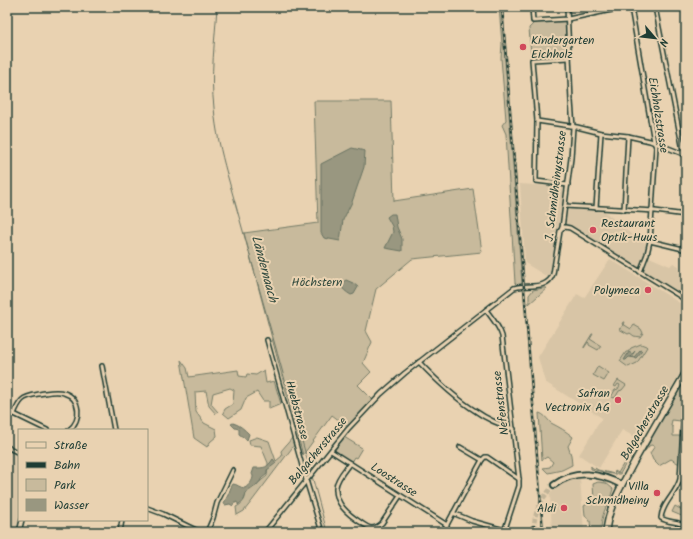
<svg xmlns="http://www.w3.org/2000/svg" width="693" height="539" viewBox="0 0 693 539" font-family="Kalam,sans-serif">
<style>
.built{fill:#d8c5a6}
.green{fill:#c8ba9c;stroke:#747c68}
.water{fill:#999780;stroke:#687362}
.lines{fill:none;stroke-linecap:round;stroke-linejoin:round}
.stream{stroke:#687362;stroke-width:1}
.secondary-tunnel{stroke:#c1b498;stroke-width:4.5;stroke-dasharray:4.5 2;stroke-linecap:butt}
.street-casing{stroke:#1f3d34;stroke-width:6}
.secondary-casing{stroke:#1f3d34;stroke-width:8}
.primary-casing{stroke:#1f3d34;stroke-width:8}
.street{stroke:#e9d2b1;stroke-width:3}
.secondary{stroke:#e9d2b1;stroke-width:4.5}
.primary{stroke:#e9d2b1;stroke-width:5}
.rail-casing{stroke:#1f3d34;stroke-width:2.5}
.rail{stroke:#e9d2b1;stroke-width:1;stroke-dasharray:3;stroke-linecap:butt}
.poi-dot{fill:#d1495b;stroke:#e9d2b1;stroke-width:1.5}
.labels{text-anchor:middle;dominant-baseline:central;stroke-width:4;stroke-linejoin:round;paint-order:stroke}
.poi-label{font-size:12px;fill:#1f3d34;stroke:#e9d2b1;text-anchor:end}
.street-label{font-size:12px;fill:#1f3d34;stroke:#e9d2b1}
.park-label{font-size:12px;fill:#304a3e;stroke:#e9d2b1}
.water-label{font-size:13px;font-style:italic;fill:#314a3f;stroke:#e9d2b1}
</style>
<rect width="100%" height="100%" fill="#e9d2b1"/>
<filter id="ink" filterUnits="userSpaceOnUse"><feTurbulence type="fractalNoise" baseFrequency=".025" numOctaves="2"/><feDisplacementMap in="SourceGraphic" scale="8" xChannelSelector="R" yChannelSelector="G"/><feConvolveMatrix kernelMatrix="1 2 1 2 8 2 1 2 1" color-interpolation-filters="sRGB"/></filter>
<g filter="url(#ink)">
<g class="built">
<polygon points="520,184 566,187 549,278 525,263"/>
<polygon points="569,208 603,210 639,241 647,243 642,267 647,256 670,266 673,263 679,266 680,276 686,280 686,300 563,224"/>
<polygon points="610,259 686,307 686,364 642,436 635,437 622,430 599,468 579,455 602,418 545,382 538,357 577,294 584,298"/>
<polygon points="7,449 19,456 19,520 20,520 18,532 7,532"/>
<polygon points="580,478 584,532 552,532 550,494 560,484 572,480"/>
</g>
<g class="green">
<polygon points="499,7 501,7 522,284 517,285 515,283 506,134 502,125 506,120 501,58 502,44"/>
<polygon points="566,21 567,46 566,46 566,51 562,56 536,58 531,55 529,28 534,23"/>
<polygon points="314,101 391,101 394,201 473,189 482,252 412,259 376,289 366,331 372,342 363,363 370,371 371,372 358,385 373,400 348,427 332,415 303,455 244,233 318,223"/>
<polygon points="543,288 547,288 529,304 529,295 533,290"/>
<polygon points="623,322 624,322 623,324 631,329 634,325 641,329 643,333 640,337 634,336 630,333 628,334 619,329 621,328 623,325 622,324"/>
<polygon points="592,334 593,334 590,339 601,346 598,350 589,345 589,343 588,342 584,348 584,347"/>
<polygon points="641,344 646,346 647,347 637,363 628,367 621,362 620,361 626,352 628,352 631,348"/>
<polygon points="181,360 187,368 189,377 238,370 239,376 246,377 247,374 256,375 264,370 266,383 274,381 281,404 269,409 269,401 263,401 257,392 246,398 241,410 229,418 223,413 225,409 233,404 234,390 230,388 213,393 211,404 218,412 216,414 209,406 206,391 195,392 196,412 204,423 216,429 217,436 210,442 207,447 194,438"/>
<polygon points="598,366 609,373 604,381 593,375"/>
<polygon points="686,379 682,420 681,421 672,420 671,426 673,427 673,436 682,436 686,407 686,471 681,465 671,459 659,466 653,460 650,453 655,446 651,445 649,446 645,451 655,430 684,380"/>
<polygon points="618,380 626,385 622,390 619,391 615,398 611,397 615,390 618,389 620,385 618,384 616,387 614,386"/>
<path d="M539 413C544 414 547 419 551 423 559 427 566 431 573 437L568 446 571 455 572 465 562 470 548 473 543 468 550 467 553 462 547 457 542 460Z"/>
<path d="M257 437 269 441 276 461 282 456 281 451 293 437 295 444 252 501 244 511 237 515 236 507C242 504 245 501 246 493 254 488 260 481 267 476L268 463 261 446 250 445 249 440Z"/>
<polygon points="344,437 362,448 356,458 354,457 351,462 337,452 335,450"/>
<polygon points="633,442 635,443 635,445 634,449 620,474 612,474 591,469 591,466 591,467 595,469 595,468 598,470 614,474 615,471 618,473 634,446 631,445"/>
<path d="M598 482 606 483 613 489C611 497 607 504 604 512 602 518 601 525 601 532H591L590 521 585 515 584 506 594 500 593 484Z"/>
<polygon points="675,506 686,512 684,517 672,512"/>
</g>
<g class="water">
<polygon points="352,148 365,151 364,167 352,202 343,220 340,241 324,238 321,233 321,164"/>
<polygon points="391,214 395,214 397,227 402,239 402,251 385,248 393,232 392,226 387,217"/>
<path d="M346 280 353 283 358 287 354 294 351 295C346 292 342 289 340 284Z"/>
<polygon points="640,350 642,351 636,358 629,357 626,360 624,360 629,352 632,354 635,351 631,357 634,357"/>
<path d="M233 423C240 425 244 429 249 434L247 440 239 434V429L235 428 231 424Z"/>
<path d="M273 459 276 463 271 467 267 470V474L261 479V480L256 486 248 490 246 493 244 500 238 505V503L236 502V503H234L233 506 230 504 225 505 224 503C225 500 227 498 228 495 230 491 230 488 233 484 237 484 240 488 245 488 249 485 253 481 253 476L252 474 254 468C265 468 267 468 273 459Z"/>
</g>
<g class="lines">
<g class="stream">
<path d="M217 7C215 40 210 75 214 108 216 131 221 152 227 174L311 473"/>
<polyline points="312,476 327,532"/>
</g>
<path class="secondary-tunnel" d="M534 529C534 511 542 498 554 485"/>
<defs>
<g id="street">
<polyline points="532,7 533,21 568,19 626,7"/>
<polyline points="631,7 654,142 656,147 650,241 647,254 640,272"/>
<polyline points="655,7 683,150 682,154"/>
<polyline points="569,58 532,60 537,121 577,127 601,133 628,136 650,141 686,155"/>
<polyline points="537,121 536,181 568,185"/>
<polyline points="565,206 655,211 686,215"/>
<polyline points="596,208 601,133"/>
<polyline points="624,210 628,136"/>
<polyline points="562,228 565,227 570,228 686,300"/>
<polyline points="650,241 683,249 686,232"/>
<path d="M486 310C492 318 499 326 502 336L519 479V486L504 532"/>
<polyline points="267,340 306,480 322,532"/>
<path d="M419 362C436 380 456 399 477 412 488 420 501 425 514 429"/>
<polyline points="102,366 114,430"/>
<path d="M686 398 683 426 680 479C677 493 662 503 661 518 668 523 678 521 686 526"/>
<polyline points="7,410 14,414"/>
<path d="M47 430 14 414C16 409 18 404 22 400 26 396 33 395 39 394 47 393 56 390 64 393 81 398 82 420 69 430"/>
<polyline points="7,447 19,453"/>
<polyline points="460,447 482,460"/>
<polyline points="331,451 447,525"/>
<path d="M350 463C345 470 337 478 336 487 335 504 348 514 360 522 363 524 367 527 371 528 376 528 379 526 382 523L400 496"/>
<polyline points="147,508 163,514 200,532"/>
<polyline points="453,513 472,521 504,530"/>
<polyline points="19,532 22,520"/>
<polyline points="120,532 122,520"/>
<polyline points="207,532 213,518 217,503 233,470"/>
<path d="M265 532 348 429 381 394 405 373 514 288 518 287C531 285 548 289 553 274L560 231 562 228 571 158 573 127 571 101 567 7"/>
<polyline points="443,532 482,460 485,457 487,457 519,479"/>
</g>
<g id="secondary">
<path d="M554 485C575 469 600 473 622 485"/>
<polyline points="534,529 534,532"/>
</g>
<path id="primary" d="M606 532C608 507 622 485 633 464 650 433 668 403 686 372"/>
</defs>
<use href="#street" class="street-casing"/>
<use href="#secondary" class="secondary-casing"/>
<use href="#primary" class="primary-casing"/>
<use href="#street" class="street"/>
<use href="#secondary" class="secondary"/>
<use href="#primary" class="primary"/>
<defs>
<polyline id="rail" points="502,7 543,532"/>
</defs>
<use href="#rail" class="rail-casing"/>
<use href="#rail" class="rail"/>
</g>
</g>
<g class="poi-dot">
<circle cx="523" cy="47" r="4"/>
<circle cx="593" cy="230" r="4"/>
<circle cx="648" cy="290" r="4"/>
<circle cx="618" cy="400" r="4"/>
<circle cx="657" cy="493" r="4"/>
<circle cx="564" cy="508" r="4"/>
</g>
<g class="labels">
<g class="poi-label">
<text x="531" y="40" text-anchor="start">Kindergarten<tspan x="531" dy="14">Eichholz</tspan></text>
<text x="601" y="223" text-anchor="start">Restaurant<tspan x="601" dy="14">Optik-Huus</tspan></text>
<text x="640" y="290">Polymeca</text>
<text x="610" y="393">Safran<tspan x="610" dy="14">Vectronix AG</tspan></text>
<text x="649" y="486">Villa<tspan x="649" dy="14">Schmidheiny</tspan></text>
<text x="556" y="508">Aldi</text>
</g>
<g class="street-label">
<text transform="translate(658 115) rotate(81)">Eichholzstrasse</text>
<text transform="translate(556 186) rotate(-83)">J. Schmidheinystrasse</text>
<text transform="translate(501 403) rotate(-97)">Nefenstrasse</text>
<text transform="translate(297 410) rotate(75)">Huebstrasse</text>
<text transform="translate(645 423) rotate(-60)">Balgacherstrasse</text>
<text transform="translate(318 451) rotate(-50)">Balgacherstrasse</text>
<text transform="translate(394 480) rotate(33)">Loostrasse</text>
</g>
<g class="park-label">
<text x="317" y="282">Höchstern</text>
</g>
<g class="water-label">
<text transform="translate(264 269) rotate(75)">Ländernaach</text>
</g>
</g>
<rect width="693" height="539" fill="none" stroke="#e9d2b1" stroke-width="24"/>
<rect x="12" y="12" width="669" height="515" fill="none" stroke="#1f3d34" stroke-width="1.5" filter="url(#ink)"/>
<rect x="18" y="429" width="130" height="92" fill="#e9d2b1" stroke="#98967f"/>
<rect x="26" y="442" width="20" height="6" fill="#e9d2b1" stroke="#98967f"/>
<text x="54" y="449" font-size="12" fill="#1f3d34">Straße</text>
<rect x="26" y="462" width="20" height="6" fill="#1f3d34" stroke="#98967f"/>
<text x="54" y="469" font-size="12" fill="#1f3d34">Bahn</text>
<rect x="26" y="479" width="20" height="12" fill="#c8ba9c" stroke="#98967f"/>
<text x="54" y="489" font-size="12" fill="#1f3d34">Park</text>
<rect x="26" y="499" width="20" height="12" fill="#999780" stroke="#98967f"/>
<text x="54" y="509" font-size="12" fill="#1f3d34">Wasser</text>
<g transform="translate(655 38) rotate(118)" stroke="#e9d2b1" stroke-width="3" paint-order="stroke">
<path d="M0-3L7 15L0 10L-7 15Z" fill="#1f3d34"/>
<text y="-6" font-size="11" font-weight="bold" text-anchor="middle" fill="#1f3d34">N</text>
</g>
</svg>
